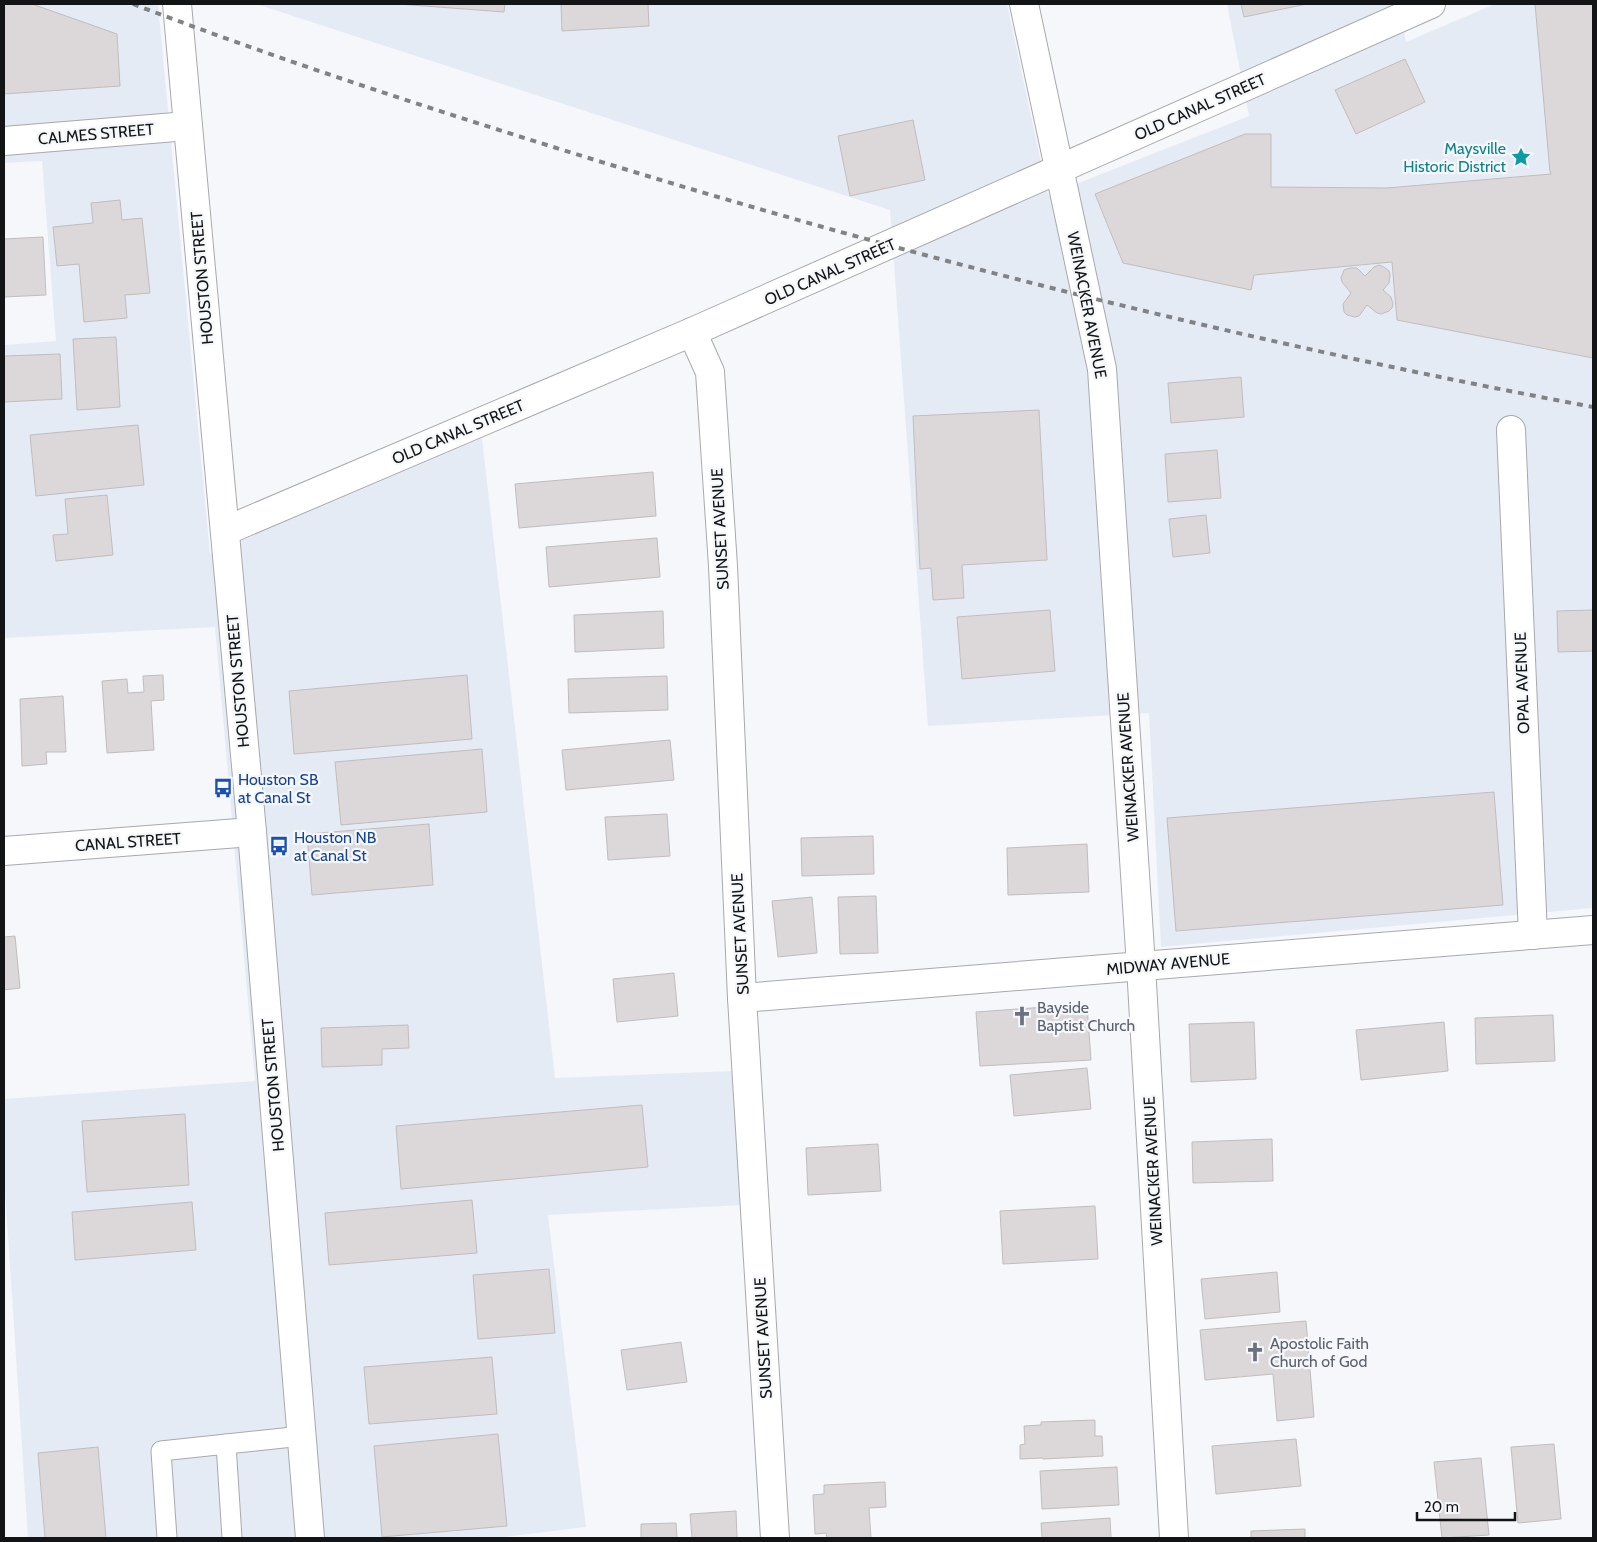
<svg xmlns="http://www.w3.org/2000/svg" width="1597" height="1542" viewBox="0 0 1597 1542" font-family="Cabin,sans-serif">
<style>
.built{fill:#e5ebf5}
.building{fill:#dcd8d9;stroke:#c1bdbe}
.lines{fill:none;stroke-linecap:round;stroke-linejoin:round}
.lane-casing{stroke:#a7a9ac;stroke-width:21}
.street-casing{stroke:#a7a9ac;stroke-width:30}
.secondary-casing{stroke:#a7a9ac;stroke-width:30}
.lane{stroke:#fff;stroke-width:19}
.street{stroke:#fff;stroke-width:28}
.secondary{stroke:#fff;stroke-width:28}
.rail{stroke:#818284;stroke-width:4;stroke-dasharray:6 6;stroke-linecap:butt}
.labels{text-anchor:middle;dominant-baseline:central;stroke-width:4.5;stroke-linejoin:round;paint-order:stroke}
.street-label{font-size:16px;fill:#131415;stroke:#f5f7fa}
.culture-label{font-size:16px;fill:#0d838f;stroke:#f5f7fa;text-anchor:end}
.transit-label{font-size:16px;fill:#164399;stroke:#f5f7fa;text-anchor:start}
.worship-label{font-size:16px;fill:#5b616d;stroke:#f5f7fa;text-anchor:start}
</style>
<rect width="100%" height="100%" fill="#f5f7fa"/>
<g class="built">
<polygon points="4,4 158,4 210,554 482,438 555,1078 733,1071 743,1205 548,1215 586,1527 495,1538 28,1538 4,1175 4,1099 255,1081 215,627 4,638 4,345 56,341 42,161 4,163"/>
<polygon points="256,4 1007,4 1048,195 1249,116 1227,4 1400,4 1406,42 1495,4 1593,4 1593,908 1161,947 1149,713 928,726 890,210"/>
</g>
<g class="building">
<polygon points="4,4 32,4 117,34 120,86 4,94"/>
<polygon points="398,4 505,4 504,12"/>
<polygon points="561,4 648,4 649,26 562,31"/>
<polygon points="1241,4 1307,4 1244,17"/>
<polygon points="1535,4 1593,4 1593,358 1397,320 1392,262 1254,275 1251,290 1123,263 1095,194 1245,134 1271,134 1271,187 1387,188 1551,174 1550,172"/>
<polygon points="1405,59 1425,102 1356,134 1335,90"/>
<polygon points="913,120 925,180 850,196 838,136"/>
<polygon points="120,200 122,220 142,218 150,293 125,295 127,318 84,322 79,264 57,266 53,227 93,223 91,203"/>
<polygon points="43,237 46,295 4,297 4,239"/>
<polygon points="1379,265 1384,267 1389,271 1390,274 1389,283 1383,290 1391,297 1393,304 1392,308 1389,311 1381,314 1377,313 1367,305 1359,316 1355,317 1347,315 1344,312 1343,304 1351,293 1342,282 1341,278 1344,270 1350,268 1357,268 1365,276 1374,267"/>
<polygon points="116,337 120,407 77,410 73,339"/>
<polygon points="60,354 62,399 4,402 4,356"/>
<polygon points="1241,377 1244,417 1171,423 1168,383"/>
<polygon points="1039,410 1047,560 962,565 964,598 933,600 931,568 920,569 913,416"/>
<polygon points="138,425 144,485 36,496 30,435"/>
<polygon points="1217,450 1221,498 1168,502 1165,454"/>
<polygon points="653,472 656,516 519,528 515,484"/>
<polygon points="107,495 113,555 56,561 53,535 68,534 65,499"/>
<polygon points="1206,515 1210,553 1173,557 1169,519"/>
<polygon points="657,538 660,577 549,587 546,547"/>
<polygon points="1050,610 1055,671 962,679 957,617"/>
<polygon points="1593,610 1593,651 1558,652 1557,611"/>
<polygon points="663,611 664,648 575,652 574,615"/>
<polygon points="163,675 164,700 151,701 154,750 107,753 102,681 127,679 128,693 144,692 143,676"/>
<polygon points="467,675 472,739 294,754 289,691"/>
<polygon points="667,676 668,710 569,713 568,679"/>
<polygon points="63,696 66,752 46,752 47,764 22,766 20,699"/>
<polygon points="670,740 674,780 566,790 562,750"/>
<polygon points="482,749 487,812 341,825 335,762"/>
<polygon points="1494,792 1503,905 1176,931 1167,818"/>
<polygon points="667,814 670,856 608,860 605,817"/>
<polygon points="429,824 433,885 312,895 307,834"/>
<polygon points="873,836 874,874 802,876 801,838"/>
<polygon points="1087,844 1089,892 1008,895 1007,848"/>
<polygon points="876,896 878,953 840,954 838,897"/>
<polygon points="812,897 817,953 778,957 772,901"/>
<polygon points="15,936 20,988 4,990 4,937"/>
<polygon points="674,973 678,1016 617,1022 613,979"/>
<polygon points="1087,1004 1091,1060 980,1066 976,1012"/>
<polygon points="1553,1015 1555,1061 1476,1064 1475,1018"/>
<polygon points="1254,1022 1256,1079 1191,1082 1189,1024"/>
<polygon points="1444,1022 1448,1071 1361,1080 1356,1030"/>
<polygon points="408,1025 409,1048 382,1049 382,1065 322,1067 321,1028"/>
<polygon points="1087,1068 1091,1109 1014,1116 1010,1075"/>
<polygon points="642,1105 648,1167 401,1189 396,1126"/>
<polygon points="185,1114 189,1185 87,1192 82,1121"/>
<polygon points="1272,1139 1273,1181 1193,1183 1192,1142"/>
<polygon points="878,1144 881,1191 808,1195 806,1148"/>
<polygon points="472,1200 477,1253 329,1265 325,1213"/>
<polygon points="192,1202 196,1250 75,1260 72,1212"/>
<polygon points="1095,1206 1098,1259 1003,1264 1000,1211"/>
<polygon points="549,1269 555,1333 478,1339 473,1275"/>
<polygon points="1277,1272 1280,1312 1205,1319 1201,1279"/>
<polygon points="1306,1321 1314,1417 1277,1421 1273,1374 1205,1380 1200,1330"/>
<polygon points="681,1342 687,1382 627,1390 621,1350"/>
<polygon points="492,1357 497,1414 369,1424 364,1367"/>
<polygon points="1095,1420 1095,1436 1102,1436 1103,1456 1043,1459 1043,1458 1020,1459 1020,1445 1025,1444 1024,1426 1041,1425 1041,1422"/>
<polygon points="498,1434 507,1526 382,1537 374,1446"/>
<polygon points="1296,1439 1301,1486 1216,1494 1212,1446"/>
<polygon points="1554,1444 1561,1519 1518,1523 1511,1447"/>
<polygon points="98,1447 106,1538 45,1538 38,1453"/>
<polygon points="1481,1458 1489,1535 1442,1538 1434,1462"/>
<polygon points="1117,1467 1119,1505 1042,1509 1040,1471"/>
<polygon points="885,1482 886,1507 869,1508 871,1538 827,1538 826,1533 815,1534 813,1495 824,1494 824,1485"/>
<polygon points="736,1511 737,1538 692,1538 690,1514"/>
<polygon points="1110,1518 1111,1538 1042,1538 1041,1523"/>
<polygon points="676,1523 677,1538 641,1538 641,1524"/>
<polygon points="1305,1529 1305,1538 1251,1538 1251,1531"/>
</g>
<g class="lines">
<defs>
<g id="lane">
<polyline points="226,1444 232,1538"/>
<polyline points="167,1538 161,1451 302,1436"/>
</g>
<g id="street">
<polyline points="1024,4 1102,369 1141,966 1174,1538"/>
<polyline points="4,141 188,126"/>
<polyline points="692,332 710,372 723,566 742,998 775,1538"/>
<polyline points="1511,430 1533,935"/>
<polyline points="225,531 692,332 1431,4"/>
<polyline points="4,851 252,832"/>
<polyline points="742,998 1593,930"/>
</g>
<polyline id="secondary" points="177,4 252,832 310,1538"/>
</defs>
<use href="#lane" class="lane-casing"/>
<use href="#street" class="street-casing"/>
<use href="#secondary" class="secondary-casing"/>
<use href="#lane" class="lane"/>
<use href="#street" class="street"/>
<use href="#secondary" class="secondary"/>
<path class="rail" d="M133 4C285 62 440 112 595 160 923 261 1256 344 1593 407"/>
</g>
<defs>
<symbol id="sight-bare" viewBox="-9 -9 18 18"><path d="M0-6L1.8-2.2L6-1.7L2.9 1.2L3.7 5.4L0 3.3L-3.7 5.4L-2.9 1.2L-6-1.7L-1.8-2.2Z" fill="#0f9aa8" stroke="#f5f7fa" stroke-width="2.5" paint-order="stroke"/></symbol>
<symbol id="bus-bare" viewBox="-9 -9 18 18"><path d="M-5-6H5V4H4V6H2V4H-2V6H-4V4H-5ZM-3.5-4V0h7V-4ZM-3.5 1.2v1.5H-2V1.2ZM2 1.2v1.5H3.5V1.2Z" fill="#1a4fb4" stroke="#f5f7fa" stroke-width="2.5" paint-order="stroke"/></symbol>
<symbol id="church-bare" viewBox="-9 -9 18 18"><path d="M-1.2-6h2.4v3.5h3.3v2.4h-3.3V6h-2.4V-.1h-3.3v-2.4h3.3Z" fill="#6b7280" stroke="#f5f7fa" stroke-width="2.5" paint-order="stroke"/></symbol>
</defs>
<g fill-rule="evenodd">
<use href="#sight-bare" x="1507" y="143" width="28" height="28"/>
<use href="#bus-bare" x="209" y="774" width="28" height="28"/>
<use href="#bus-bare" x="265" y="832" width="28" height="28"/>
<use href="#church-bare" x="1008" y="1002" width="28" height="28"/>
<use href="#church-bare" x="1241" y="1338" width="28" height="28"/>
</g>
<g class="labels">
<g class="street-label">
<text transform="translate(1200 107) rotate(-24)">OLD CANAL STREET</text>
<text transform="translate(96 134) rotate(-5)">CALMES STREET</text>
<text transform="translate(830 272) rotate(-24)">OLD CANAL STREET</text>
<text transform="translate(202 278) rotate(-95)">HOUSTON STREET</text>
<text transform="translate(1087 305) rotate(79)">WEINACKER AVENUE</text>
<text transform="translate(458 432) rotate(-23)">OLD CANAL STREET</text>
<text transform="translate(720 529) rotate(-93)">SUNSET AVENUE</text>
<text transform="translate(238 681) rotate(-95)">HOUSTON STREET</text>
<text transform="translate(1522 683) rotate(-92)">OPAL AVENUE</text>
<text transform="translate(1128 767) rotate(-94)">WEINACKER AVENUE</text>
<text transform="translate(128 842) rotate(-4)">CANAL STREET</text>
<text transform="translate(740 934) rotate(-93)">SUNSET AVENUE</text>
<text transform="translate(1168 964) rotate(-5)">MIDWAY AVENUE</text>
<text transform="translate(273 1085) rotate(-95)">HOUSTON STREET</text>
<text transform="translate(1153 1171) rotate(-93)">WEINACKER AVENUE</text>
<text transform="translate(763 1338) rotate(-93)">SUNSET AVENUE</text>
</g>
<g class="culture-label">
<text x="1506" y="148">Maysville<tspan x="1506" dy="18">Historic District</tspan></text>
</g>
<g class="transit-label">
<text x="238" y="779">Houston SB<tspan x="238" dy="18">at Canal St</tspan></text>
<text x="294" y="837">Houston NB<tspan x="294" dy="18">at Canal St</tspan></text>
</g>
<g class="worship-label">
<text x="1037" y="1007">Bayside<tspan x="1037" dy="18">Baptist Church</tspan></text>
<text x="1270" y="1343">Apostolic Faith<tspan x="1270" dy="18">Church of God</tspan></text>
</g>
</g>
<rect width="1597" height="1542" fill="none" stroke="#131415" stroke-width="10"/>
<path d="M1417 1512v8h98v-8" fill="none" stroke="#131415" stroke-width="2.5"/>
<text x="1424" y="1512" font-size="15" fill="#131415" stroke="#f5f7fa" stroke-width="4" paint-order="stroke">20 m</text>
</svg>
